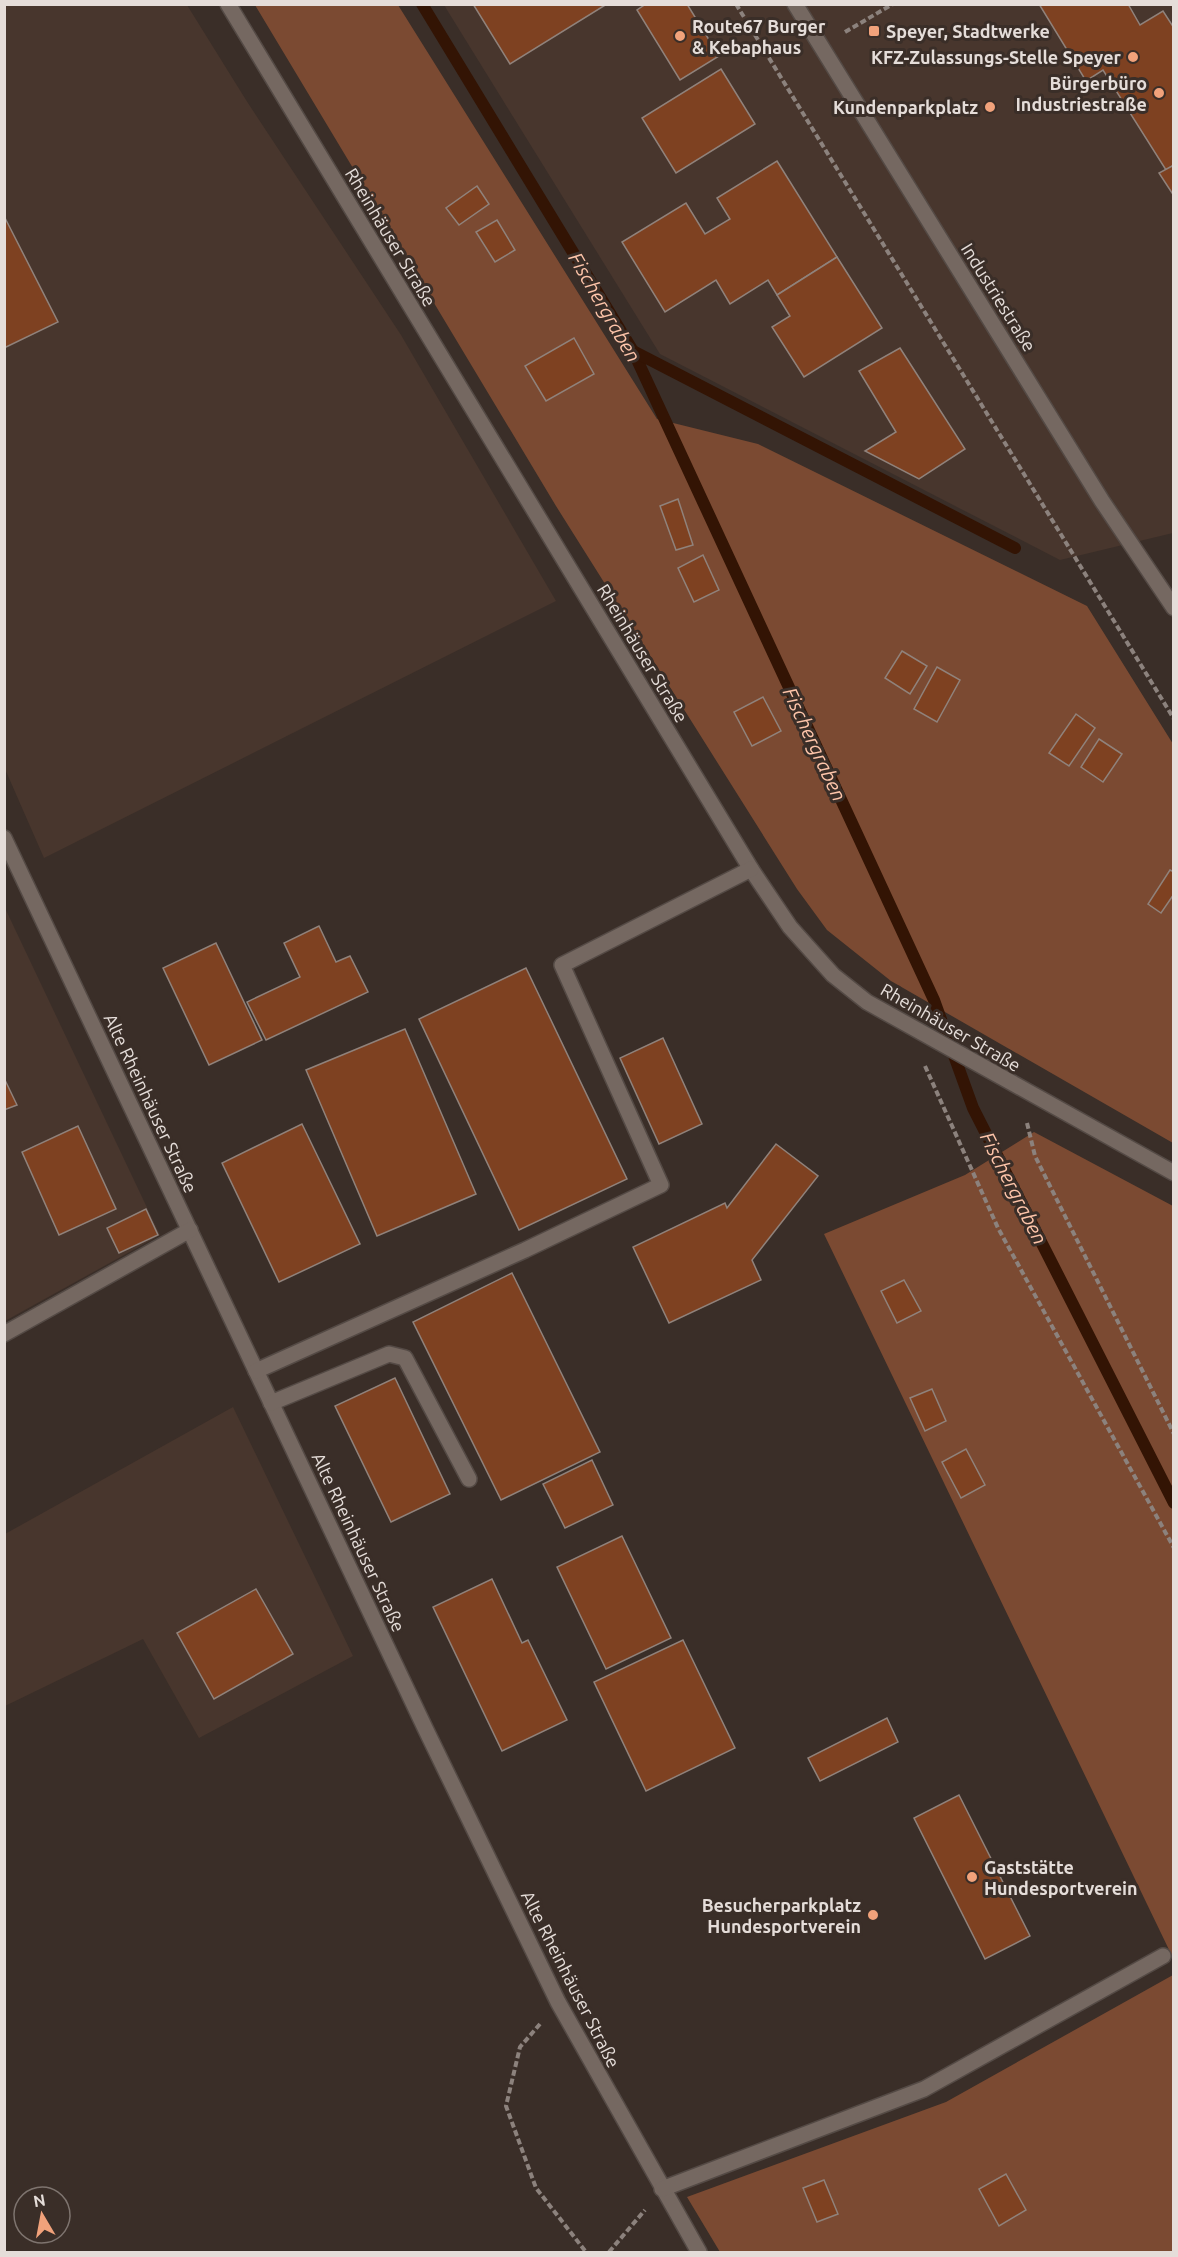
<svg xmlns="http://www.w3.org/2000/svg" width="1178" height="2257" viewBox="0 0 1178 2257" font-family="Ubuntu,sans-serif">
<style>
.built{fill:#48362d}
.green{fill:#7b4a32}
.lines{fill:none;stroke-linecap:round;stroke-linejoin:round}
.stream{stroke:#331404;stroke-width:12}
.building{fill:#7e4121;stroke:#90827b;stroke-width:1.5}
.minor-casing{stroke:#544a45;stroke-width:18}
.path{stroke:#8c827d;stroke-width:4;stroke-dasharray:6 3;stroke-linecap:butt}
.minor{stroke:#756861;stroke-width:15}
.poi-dot{fill:#f1a27b;stroke:#3a2e28;stroke-width:2}
.labels{text-anchor:middle;dominant-baseline:central;stroke-width:6;stroke-linejoin:round;paint-order:stroke}
.poi-label{font-size:18px;font-weight:bold;fill:#e5ddd9;stroke:#3a2e28;text-anchor:end}
.street-label{font-size:18px;fill:#e5ddd9;stroke:#3a2e28}
.water-label{font-size:20px;font-style:italic;fill:#fec5aa;stroke:#3a2e28}
</style>
<rect width="100%" height="100%" fill="#3a2e28"/>
<g class="built">
<polygon points="5,5 187,5 246,100 401,335 556,601 44,858 5,769"/>
<polygon points="444,5 1173,5 1173,533 1060,560 660,354"/>
<polygon points="4,906 160,1235 5,1321 4,1321"/>
<polygon points="233,1407 353,1656 199,1738 143,1639 5,1706 5,1534"/>
</g>
<g class="green">
<polygon points="255,5 398,5 657,419 758,444 1087,606 1173,744 1173,1143 891,981 827,930 797,889 556,506"/>
<polygon points="1034,1132 1173,1206 1173,1958 824,1234 965,1175"/>
<polygon points="1173,1975 1173,2252 720,2252 687,2197 946,2102"/>
</g>
<g class="lines">
<g class="stream">
<polyline points="422,4 633,351 934,1000 973,1108 1174,1503"/>
<polyline points="633,351 1015,548"/>
</g>
</g>
<g class="building">
<polygon points="473,4 607,4 510,64"/>
<polygon points="646,4 687,4 719,56 680,80 637,10"/>
<polygon points="1039,4 1128,4 1140,25 1163,11 1174,28 1174,165 1166,170 1103,70 1086,81"/>
<polygon points="721,69 755,124 676,173 642,118"/>
<polygon points="777,161 837,257 777,295 768,280 730,304 716,280 665,312 622,242 686,203 705,234 730,219 717,198"/>
<polygon points="1174,165 1174,196 1159,173"/>
<polygon points="477,186 489,204 459,225 446,208"/>
<polygon points="4,216 58,322 4,348"/>
<polygon points="497,220 515,250 495,262 476,232"/>
<polygon points="837,257 882,328 804,377 772,327 790,316 777,295"/>
<polygon points="574,338 594,374 546,401 525,366"/>
<polygon points="900,348 965,449 919,479 865,451 896,432 859,371"/>
<polygon points="678,499 693,545 676,550 660,506"/>
<polygon points="703,555 719,590 694,602 678,568"/>
<polygon points="902,651 927,666 910,694 885,678"/>
<polygon points="937,667 960,680 937,722 914,709"/>
<polygon points="763,697 781,731 752,746 734,712"/>
<polygon points="1076,714 1095,728 1069,766 1049,753"/>
<polygon points="1099,739 1122,754 1103,782 1081,767"/>
<polygon points="1170,870 1174,872 1174,894 1161,913 1148,904"/>
<polygon points="319,926 336,962 350,956 368,992 266,1040 247,1002 300,977 284,943"/>
<polygon points="216,943 262,1040 209,1065 163,968"/>
<polygon points="526,968 627,1179 519,1230 419,1019"/>
<polygon points="405,1029 476,1194 377,1236 306,1070"/>
<polygon points="663,1038 702,1124 659,1144 620,1058"/>
<polygon points="4,1078 17,1105 4,1110"/>
<polygon points="302,1124 360,1244 279,1282 222,1163"/>
<polygon points="78,1126 116,1209 59,1235 22,1152"/>
<polygon points="776,1144 818,1176 752,1260 761,1280 669,1323 633,1247 725,1203 727,1208"/>
<polygon points="146,1209 158,1235 119,1253 107,1228"/>
<polygon points="512,1273 600,1452 501,1500 413,1322"/>
<polygon points="904,1280 921,1311 897,1323 881,1291"/>
<polygon points="395,1378 450,1494 391,1522 335,1406"/>
<polygon points="932,1389 946,1421 925,1431 910,1398"/>
<polygon points="966,1449 985,1485 961,1498 942,1462"/>
<polygon points="592,1460 613,1505 565,1528 543,1484"/>
<polygon points="622,1536 671,1638 606,1669 557,1567"/>
<polygon points="492,1579 522,1643 528,1640 567,1720 502,1751 433,1607"/>
<polygon points="256,1589 293,1654 214,1699 177,1633"/>
<polygon points="683,1640 735,1748 646,1791 594,1682"/>
<polygon points="887,1718 898,1742 820,1781 808,1758"/>
<polygon points="959,1795 1030,1936 985,1959 914,1818"/>
<polygon points="1006,2174 1026,2210 999,2226 979,2189"/>
<polygon points="824,2180 838,2214 817,2222 803,2188"/>
</g>
<g class="lines">
<defs>
<g id="minor">
<polyline points="228,4 751,869 790,927 833,975 867,1002 1174,1173"/>
<polyline points="795,4 1102,501 1174,608"/>
<polyline points="4,838 425,1728 558,2002 699,2252"/>
<polyline points="4,1334 190,1230"/>
<polyline points="256,1371 525,1250 661,1185 562,965 751,869"/>
<polyline points="271,1403 389,1354 405,1358 469,1479"/>
<polyline points="662,2189 924,2089 1163,1956"/>
</g>
</defs>
<use href="#minor" class="minor-casing"/>
<g class="path">
<polyline points="736,4 1174,719"/>
<polyline points="845,32 893,4"/>
<polyline points="925,1066 998,1228 1174,1548"/>
<polyline points="1027,1123 1035,1156 1174,1434"/>
<polyline points="540,2024 520,2047 506,2106 536,2188 586,2252"/>
<polyline points="609,2252 645,2210"/>
</g>
<use href="#minor" class="minor"/>
</g>
<g class="poi-dot">
<rect x="868" y="25" width="12" height="12" rx="3"/>
<circle cx="680" cy="36" r="6"/>
<circle cx="1133" cy="57" r="6"/>
<circle cx="1159" cy="93" r="6"/>
<circle cx="990" cy="107" r="6"/>
<circle cx="972" cy="1877" r="6"/>
<circle cx="873" cy="1915" r="6"/>
</g>
<g class="labels">
<g class="poi-label">
<text x="692" y="26" text-anchor="start">Route67 Burger<tspan x="692" dy="21">&amp; Kebaphaus</tspan></text>
<text x="886" y="31" text-anchor="start">Speyer, Stadtwerke</text>
<text x="1121" y="57">KFZ-Zulassungs-Stelle Speyer</text>
<text x="1147" y="83">Bürgerbüro<tspan x="1147" dy="21">Industriestraße</tspan></text>
<text x="978" y="107">Kundenparkplatz</text>
<text x="984" y="1867" text-anchor="start">Gaststätte<tspan x="984" dy="21">Hundesportverein</tspan></text>
<text x="861" y="1905">Besucherparkplatz<tspan x="861" dy="21">Hundesportverein</tspan></text>
</g>
<g class="street-label">
<text transform="translate(391 237) rotate(59)">Rheinhäuser Straße</text>
<text transform="translate(999 297) rotate(58)">Industriestraße</text>
<text transform="translate(643 653) rotate(59)">Rheinhäuser Straße</text>
<text transform="translate(951 1027) rotate(30)">Rheinhäuser Straße</text>
<text transform="translate(151 1103) rotate(65)">Alte Rheinhäuser Straße</text>
<text transform="translate(359 1542) rotate(65)">Alte Rheinhäuser Straße</text>
<text transform="translate(571 1979) rotate(63)">Alte Rheinhäuser Straße</text>
</g>
<g class="water-label">
<text transform="translate(605 307) rotate(60)">Fischergraben</text>
<text transform="translate(815 744) rotate(65)">Fischergraben</text>
<text transform="translate(1014 1188) rotate(63)">Fischergraben</text>
</g>
</g>
<rect width="1178" height="2257" fill="none" stroke="#e5ddd9" stroke-width="12"/>
<g transform="translate(42 2215) rotate(350)"><circle r="28" fill="#3a2e28" stroke="#7e746f" stroke-width="1.5"/>
<path d="M0-4.5L10 22L0 15L-10 22Z" fill="#f1a27b"/>
<text y="-9" font-size="16" font-weight="bold" text-anchor="middle" fill="#e5ddd9">N</text>
</g>
</svg>
